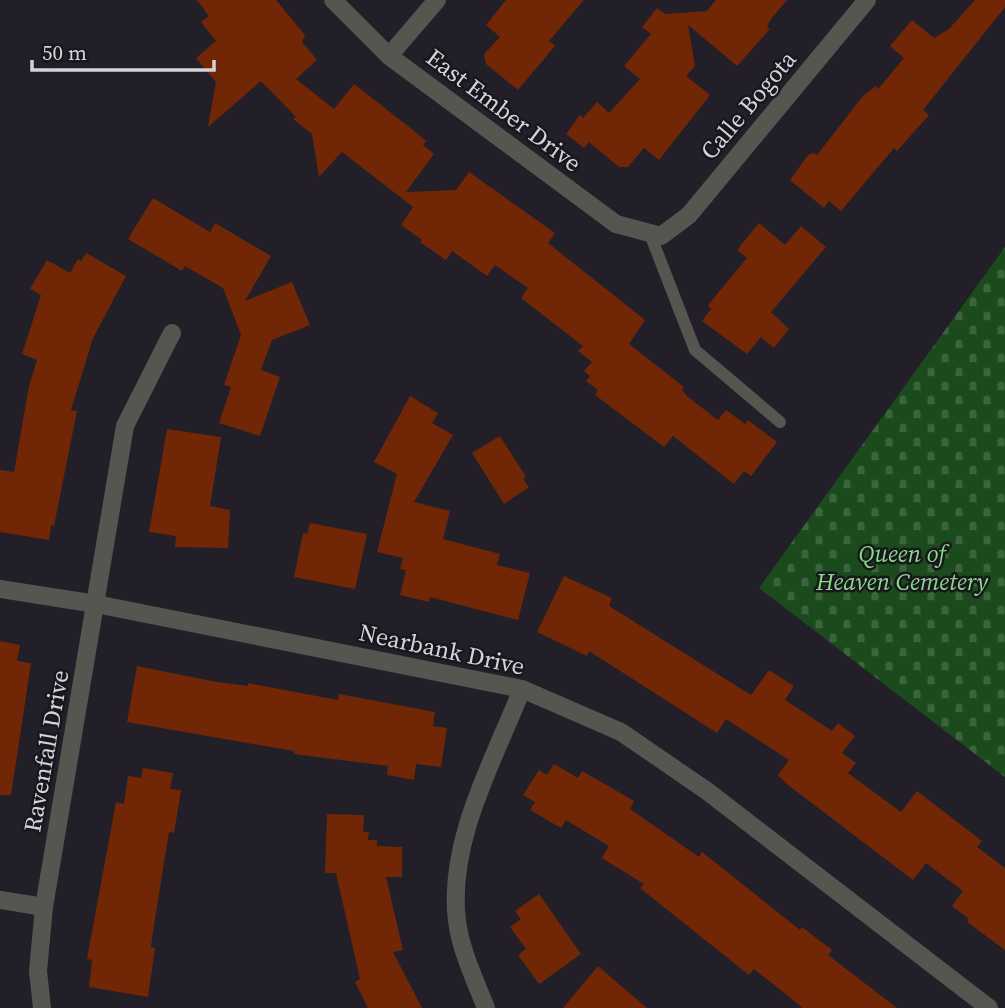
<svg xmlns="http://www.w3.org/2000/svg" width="1005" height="1008" viewBox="0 0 1005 1008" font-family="'Source Serif 4',serif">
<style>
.cemetery{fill:url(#cemetery-stones)}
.building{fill:#712606}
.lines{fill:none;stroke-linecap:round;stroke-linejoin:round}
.service{stroke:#575550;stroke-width:12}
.minor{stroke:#575550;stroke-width:18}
.labels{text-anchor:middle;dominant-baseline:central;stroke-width:5;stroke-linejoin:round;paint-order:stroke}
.street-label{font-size:24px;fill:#d5d2d9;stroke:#1a161e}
.park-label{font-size:24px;font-style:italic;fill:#85db86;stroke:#1a161e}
</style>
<defs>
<pattern id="cemetery-stones" width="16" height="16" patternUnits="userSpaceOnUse" patternTransform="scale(1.75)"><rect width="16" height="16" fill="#1b4b1d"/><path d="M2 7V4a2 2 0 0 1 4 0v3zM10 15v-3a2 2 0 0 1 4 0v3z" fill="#3b643d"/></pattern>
</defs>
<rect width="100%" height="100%" fill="#231f28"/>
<polygon class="cemetery" points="1005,247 1005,777 759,588"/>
<g class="building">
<polygon points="197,0 276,0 305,35 302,42 317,60 296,79 334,109 354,84 418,134 426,141 423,145 434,154 406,192 456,190 469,172 555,233 548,243 645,320 629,344 684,387 682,390 688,397 718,420 726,410 745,424 748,420 777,442 751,476 744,471 734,484 673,436 664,447 595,395 598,390 586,381 590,376 584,371 592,362 578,351 583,346 521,298 528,288 495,265 487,276 452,251 446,260 420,242 422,240 401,225 413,207 342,152 319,177 312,134 293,119 296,117 261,81 208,127 216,82 196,58 216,41 201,22 209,16"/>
<polygon points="506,0 584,0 549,41 555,46 518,90 486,64 484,54 500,37 486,25"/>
<polygon points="716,0 787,0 771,19 767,27 770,29 737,66 688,25 695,66 686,76 710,95 659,160 644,148 628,167 619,167 589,142 584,148 566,134 580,115 583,118 597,102 609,113 640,79 624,66 651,34 642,27 657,8 665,14 707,11"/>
<polygon points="975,0 1005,0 1005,7 923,110 929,115 897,151 894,148 841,211 829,201 824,208 790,180 808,155 813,153 817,155 863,96 876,86 878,89 904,58 890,46 912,20 934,38 949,29"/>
<polygon points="153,198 210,232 215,223 271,256 245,301 292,282 310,325 272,340 261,370 280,377 260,436 219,423 231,387 224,385 241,335 223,288 185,266 182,271 128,239"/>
<polygon points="759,223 785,245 801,226 826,247 771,312 789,329 774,348 761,337 747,354 702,321 711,309 708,306 713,299 747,258 737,250"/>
<polygon points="86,253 126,276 93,338 71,410 77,411 54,526 51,525 49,540 0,532 0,470 14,472 29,386 37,360 22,354 41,295 30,289 47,260 70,273 78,259 81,261"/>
<polygon points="410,396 438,413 432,423 453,435 414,502 450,511 443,539 500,554 497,565 530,573 518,620 430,597 429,602 400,595 406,570 400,569 403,558 377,552 397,474 374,462"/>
<polygon points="167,429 221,437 210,506 230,510 228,548 175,547 176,536 149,532"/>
<polygon points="500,436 526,477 523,479 529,487 504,504 472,453"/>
<polygon points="310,523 367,534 355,589 294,577 303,533 307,534"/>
<polygon points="564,576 612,598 609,606 751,695 769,670 794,686 785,700 832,731 838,723 855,736 842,753 856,763 848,773 901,812 917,791 982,841 977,847 1005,868 1005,950 967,922 969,919 952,906 963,891 926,863 913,880 788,785 778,775 789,760 726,719 717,733 589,651 587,656 537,632"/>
<polygon points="0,641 20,645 17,661 31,663 11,795 0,795"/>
<polygon points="137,666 217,682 248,686 248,683 338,700 339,694 435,712 433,726 447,728 441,767 416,764 414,780 387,775 388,766 294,754 294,751 127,722"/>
<polygon points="554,764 578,778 582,771 634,801 630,809 699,857 702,852 800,930 802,927 832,950 828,955 897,1008 803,1008 754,969 749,975 640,888 644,884 602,858 609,846 566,820 561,828 530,810 535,802 523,795 539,770 547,775"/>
<polygon points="143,768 173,773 170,789 181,790 174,833 169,832 153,931 151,947 155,948 148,997 89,987 92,960 87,959 116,802 124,804 128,776 141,778"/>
<polygon points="327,814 364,815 363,832 369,832 368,840 377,840 377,846 402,847 402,877 386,877 403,950 393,952 422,1008 368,1008 355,982 360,979 336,873 325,873"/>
<polygon points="539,894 581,954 539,984 518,955 526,949 510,927 521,919 515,911"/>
<polygon points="598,966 647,1008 563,1008"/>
</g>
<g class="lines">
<polyline class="service" points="650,234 695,350 780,422"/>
<g class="minor">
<polyline points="333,0 389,56 616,224 661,236 689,215 867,0"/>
<polyline points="389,56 437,0"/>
<polyline points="0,589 96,604 522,689 621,732 707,791 989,1008"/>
<polyline points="0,900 44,907"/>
<polyline points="42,1008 38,971 44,907 125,426 172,333"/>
<path d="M486 1008C475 980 461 951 457 921 447 842 494 760 522 689"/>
</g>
</g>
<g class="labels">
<g class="street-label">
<text transform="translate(748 105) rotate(-50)">Calle Bogota</text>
<text transform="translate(504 110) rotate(37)">East Ember Drive</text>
<text transform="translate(442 649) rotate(12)">Nearbank Drive</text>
<text transform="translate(46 751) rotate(-80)">Ravenfall Drive</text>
</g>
<g class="park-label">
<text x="902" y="553">Queen of<tspan x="902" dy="28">Heaven Cemetery</tspan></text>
</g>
</g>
<path d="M32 60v10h182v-10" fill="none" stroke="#d5d2d9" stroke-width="3.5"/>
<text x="42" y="60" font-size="21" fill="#d5d2d9" stroke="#1a161e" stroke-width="5" paint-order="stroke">50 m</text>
</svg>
